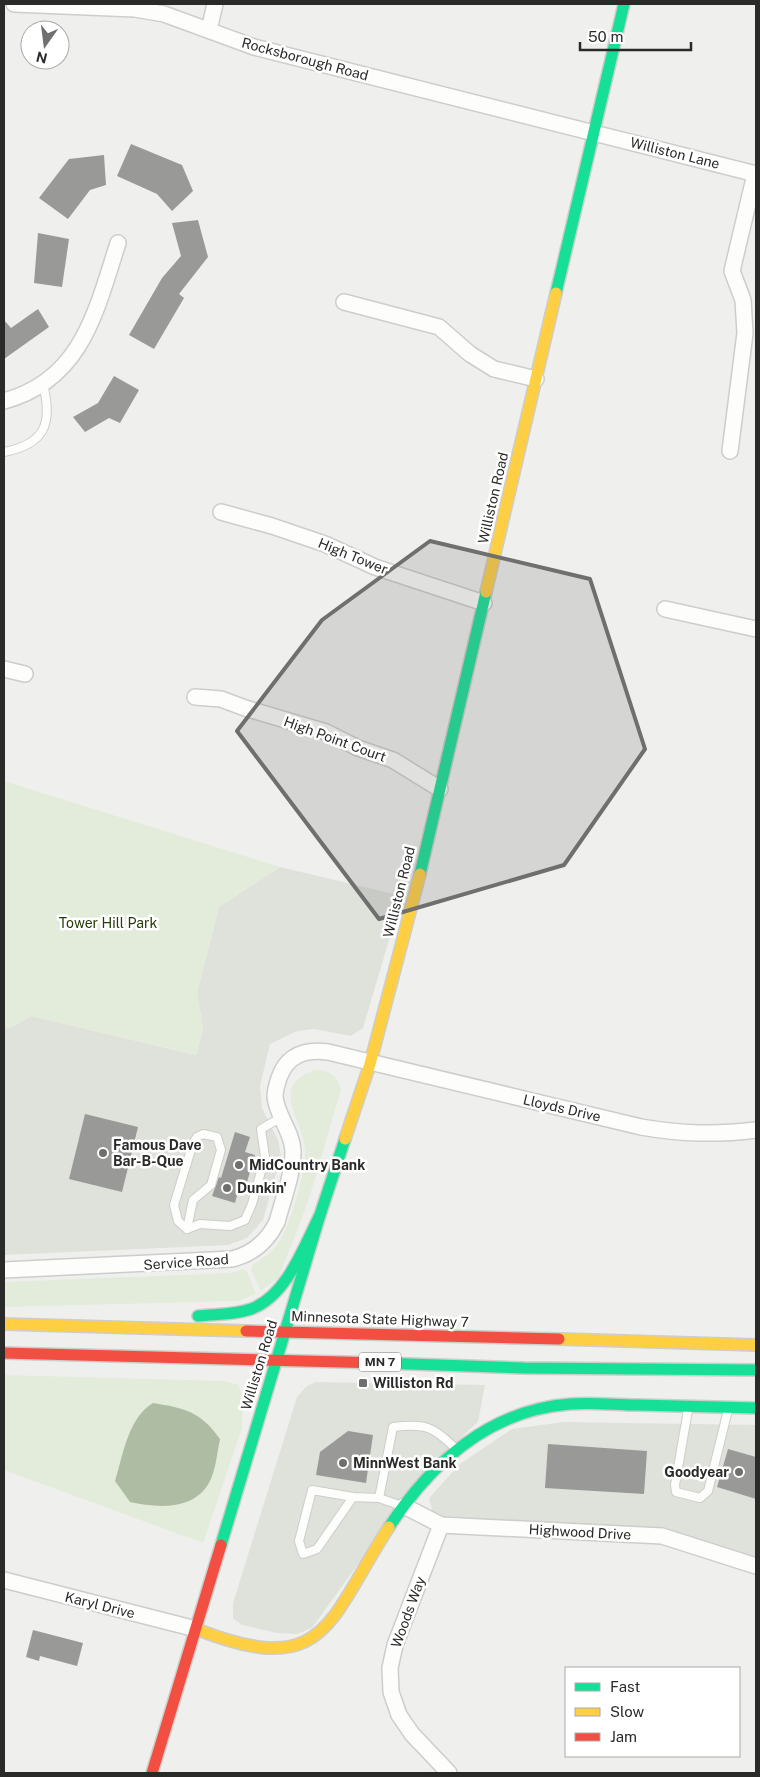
<svg xmlns="http://www.w3.org/2000/svg" width="760" height="1777" viewBox="0 0 760 1777" font-family="'Public Sans',sans-serif">
<style>
.built{fill:#dee2db}
.green{fill:#e3ecdb}
.water{fill:#afbca4}
.building{fill:#999a97}
.lines{fill:none;stroke-linecap:round;stroke-linejoin:round}
.lane-casing{stroke:#cdcdcb;stroke-width:10}
.street-casing{stroke:#cdcdcb;stroke-width:18}
.fast-casing{stroke:#cdcdcb;stroke-width:14}
.slow-casing{stroke:#cdcdcb;stroke-width:14}
.jam-casing{stroke:#cdcdcb;stroke-width:14}
.lane{stroke:#fdfdfc;stroke-width:8}
.street{stroke:#fdfdfc;stroke-width:15}
.fast{stroke:#16e098;stroke-width:11}
.slow{stroke:#ffcf43;stroke-width:11}
.jam{stroke:#f24e42;stroke-width:11}
.marked{fill:#6f706e;fill-opacity:0.2;stroke:#6f706e;stroke-width:4;stroke-linejoin:round}
.poi-dot{fill:#6f706e;stroke:#fff;stroke-width:2}
.labels{text-anchor:middle;dominant-baseline:central;stroke-width:5;stroke-linejoin:round;paint-order:stroke}
.shield{fill:#fff;stroke:#6a6b69;stroke-width:1}
.shield-label{font-size:12px;font-weight:bold;fill:#2a2b29}
.street-label{font-size:14px;fill:#2a2b29;stroke:#fff}
.park-label{font-size:14px;fill:#263b05;stroke:#fff}
.poi-label{font-size:14px;font-weight:bold;fill:#2a2b29;stroke:#fff;text-anchor:start}
</style>
<rect width="100%" height="100%" fill="#eff0ed"/>
<g class="built">
<polygon points="280,867 402,896 363,1028 351,1036 314,1029 297,1031 270,1044 260,1086 262,1108 278,1140 281,1156 263,1220 247,1238 228,1245 4,1255 4,1028 10,1028 31,1016 196,1055 203,1028 197,993 219,907"/>
<polygon points="315,1382 485,1385 478,1422 428,1467 312,1628 297,1634 277,1633 242,1625 233,1618 233,1603 297,1397 306,1387"/>
<polygon points="564,1422 756,1425 756,1564 714,1549 443,1518 433,1514 429,1498 460,1464 512,1429"/>
</g>
<g class="green">
<polygon points="4,781 280,867 219,907 197,993 203,1028 197,1055 31,1016 10,1028 4,1028"/>
<path d="M316 1070C331 1071 338 1076 341 1090L308 1202 279 1277 261 1291 251 1270 252 1265C261 1260 269 1255 276 1246 289 1231 307 1169 305 1149 302 1118 268 1085 316 1070Z"/>
<polygon points="243,1269 247,1272 256,1294 238,1301 4,1307 4,1282 230,1273"/>
<polygon points="4,1375 225,1381 238,1385 243,1397 242,1428 203,1543 4,1470"/>
</g>
<path class="water" d="M153 1403C185 1408 201 1412 220 1439 217 1453 216 1469 210 1481 195 1511 157 1508 130 1502L115 1481C123 1455 128 1418 153 1403Z"/>
<g class="building">
<polygon points="131,144 182,165 193,191 172,211 157,194 117,176"/>
<polygon points="104,155 106,185 90,190 68,219 39,198 69,159"/>
<polygon points="198,220 208,257 179,294 184,298 154,349 129,335 162,278 181,256 172,223"/>
<polygon points="38,233 69,239 62,287 34,283"/>
<polygon points="38,309 49,327 4,359 4,320 11,328"/>
<polygon points="114,376 139,390 120,423 109,418 85,432 73,417 98,403"/>
<polygon points="85,1114 138,1127 122,1192 69,1179"/>
<polygon points="235,1132 250,1137 245,1152 255,1155 247,1182 241,1180 235,1203 212,1196 219,1177 221,1178"/>
<polygon points="348,1431 373,1435 366,1483 316,1475 320,1452"/>
<polygon points="548,1444 647,1451 644,1494 545,1488"/>
<polygon points="728,1449 756,1457 756,1499 717,1487"/>
<polygon points="33,1630 83,1643 77,1666 40,1656 39,1661 26,1657"/>
</g>
<g class="lines">
<defs>
<g id="lane">
<path d="M4 452C45 444 53 424 43 384"/>
<polygon points="203,1134 217,1137 221,1150 211,1185 193,1200 187,1229 178,1221 174,1205 193,1143 197,1137"/>
<polyline points="187,1229 200,1224 230,1226 245,1220 252,1204 265,1157 261,1129 282,1117"/>
<polyline points="688,1410 675,1485 676,1492 700,1498 708,1491 728,1410"/>
<polyline points="353,1497 312,1490 299,1541 303,1554 317,1549 353,1497 379,1498 402,1506"/>
<path d="M379 1498 393 1427C424 1423 433 1426 455 1448"/>
</g>
<g id="street">
<polyline points="14,4 135,9 164,14 254,47 756,174"/>
<polyline points="209,30 215,4"/>
<polyline points="344,302 439,327 470,354 494,369 536,379"/>
<path d="M4 401C82 380 96 311 118 243"/>
<polyline points="730,451 745,333 743,300 732,271 755,174"/>
<polyline points="221,512 272,526 325,544 375,567 484,603"/>
<polyline points="665,609 756,629"/>
<polyline points="4,669 25,674"/>
<polyline points="195,697 221,699 245,708 326,732 358,748 393,760 440,789"/>
<path d="M4 1270 232 1259C253 1254 267 1242 277 1222 283 1199 293 1175 293 1151 292 1131 277 1116 275 1097 275 1091 277 1084 279 1078 287 1055 305 1049 328 1052L641 1127C682 1134 715 1135 756 1130"/>
<polyline points="404,1506 441,1525 662,1536 756,1566"/>
<polyline points="441,1525 395,1645 390,1668 391,1692 399,1715 412,1734 449,1773"/>
<polyline points="4,1580 196,1629"/>
</g>
<g id="fast">
<polyline points="556,293 624,4"/>
<polyline points="420,874 486,592"/>
<path d="M198 1316C215 1314 235 1315 251 1309 287 1296 304 1246 320 1215"/>
<polyline points="381,1363 524,1368 756,1370"/>
<path d="M389 1527C431 1463 490 1410 570 1404 593 1402 616 1405 638 1405 678 1406 717 1407 756 1408"/>
<polyline points="221,1545 320,1215 345,1139"/>
</g>
<g id="slow">
<polyline points="486,592 556,293"/>
<polyline points="345,1139 370,1064 420,874"/>
<polyline points="4,1324 246,1331"/>
<polyline points="559,1339 756,1345"/>
<path d="M196 1629C326 1680 327 1623 389 1527"/>
</g>
<g id="jam">
<polyline points="246,1331 559,1339"/>
<polyline points="4,1353 381,1363"/>
<polyline points="152,1773 221,1545"/>
</g>
</defs>
<use href="#lane" class="lane-casing"/>
<use href="#street" class="street-casing"/>
<use href="#fast" class="fast-casing"/>
<use href="#slow" class="slow-casing"/>
<use href="#jam" class="jam-casing"/>
<use href="#lane" class="lane"/>
<use href="#street" class="street"/>
<use href="#fast" class="fast"/>
<use href="#slow" class="slow"/>
<use href="#jam" class="jam"/>
</g>
<path class="marked" d="M430 541 590 579 645 749 564 865 379 919 237 731 322 620Z"/>
<g class="poi-dot">
<circle cx="103" cy="1153" r="5"/>
<circle cx="239" cy="1165" r="5"/>
<circle cx="227" cy="1188" r="5"/>
<rect x="358" y="1378" width="10" height="10" rx="2.5"/>
<circle cx="343" cy="1463" r="5"/>
<circle cx="739" cy="1472" r="5"/>
</g>
<g class="labels">
<rect class="shield" x="359" y="1352.5" width="42" height="19" rx="4"/>
<g class="shield-label">
<text x="380" y="1362">MN 7</text>
</g>
<g class="street-label">
<text transform="translate(305 59) rotate(15)">Rocksborough Road</text>
<text transform="translate(675 153) rotate(14)">Williston Lane</text>
<text transform="translate(493 498) rotate(-77)">Williston Road</text>
<text transform="translate(353 556) rotate(22)">High Tower</text>
<text transform="translate(335 739) rotate(20)">High Point Court</text>
<text transform="translate(399 892) rotate(-76)">Williston Road</text>
<text transform="translate(562 1108) rotate(13)">Lloyds Drive</text>
<text transform="translate(186 1262) rotate(-4)">Service Road</text>
<text transform="translate(380 1319) rotate(2)">Minnesota State Highway 7</text>
<text transform="translate(259 1365) rotate(-73)">Williston Road</text>
<text transform="translate(580 1532) rotate(3)">Highwood Drive</text>
<text transform="translate(100 1605) rotate(14)">Karyl Drive</text>
<text transform="translate(408 1612) rotate(-70)">Woods Way</text>
</g>
<g class="park-label">
<text x="108" y="923">Tower Hill Park</text>
</g>
<g class="poi-label">
<text x="113" y="1145">Famous Dave<tspan x="113" dy="16">Bar-B-Que</tspan></text>
<text x="249" y="1165">MidCountry Bank</text>
<text x="237" y="1188">Dunkin'</text>
<text x="373" y="1383">Williston Rd</text>
<text x="353" y="1463">MinnWest Bank</text>
<text x="729" y="1472" text-anchor="end">Goodyear</text>
</g>
</g>
<rect width="760" height="1777" fill="none" stroke="#2a2b29" stroke-width="10"/>
<rect x="565" y="1667" width="175" height="90" fill="#ffffff" stroke="#aaaaa9"/>
<rect x="575" y="1683" width="25" height="8" fill="#16e098" stroke="#aaaaa9"/>
<text x="610" y="1692" font-size="15" fill="#2a2b29">Fast</text>
<rect x="575" y="1708" width="25" height="8" fill="#ffcf43" stroke="#aaaaa9"/>
<text x="610" y="1717" font-size="15" fill="#2a2b29">Slow</text>
<rect x="575" y="1733" width="25" height="8" fill="#f24e42" stroke="#aaaaa9"/>
<text x="610" y="1742" font-size="15" fill="#2a2b29">Jam</text>
<g transform="translate(45 45) rotate(194)"><circle r="24" fill="#ffffff" stroke="#aaaaa9"/>
<path d="M0-4L9 19L0 12L-9 19Z" fill="#6f706e"/>
<text y="-8" font-size="14" font-weight="bold" text-anchor="middle" fill="#2a2b29">N</text>
</g>
<path d="M580 42v8h111v-8" fill="none" stroke="#2a2b29" stroke-width="2.5"/>
<text x="588" y="42" font-size="15" fill="#2a2b29" stroke="#ffffff" stroke-width="4" paint-order="stroke">50 m</text>
</svg>
